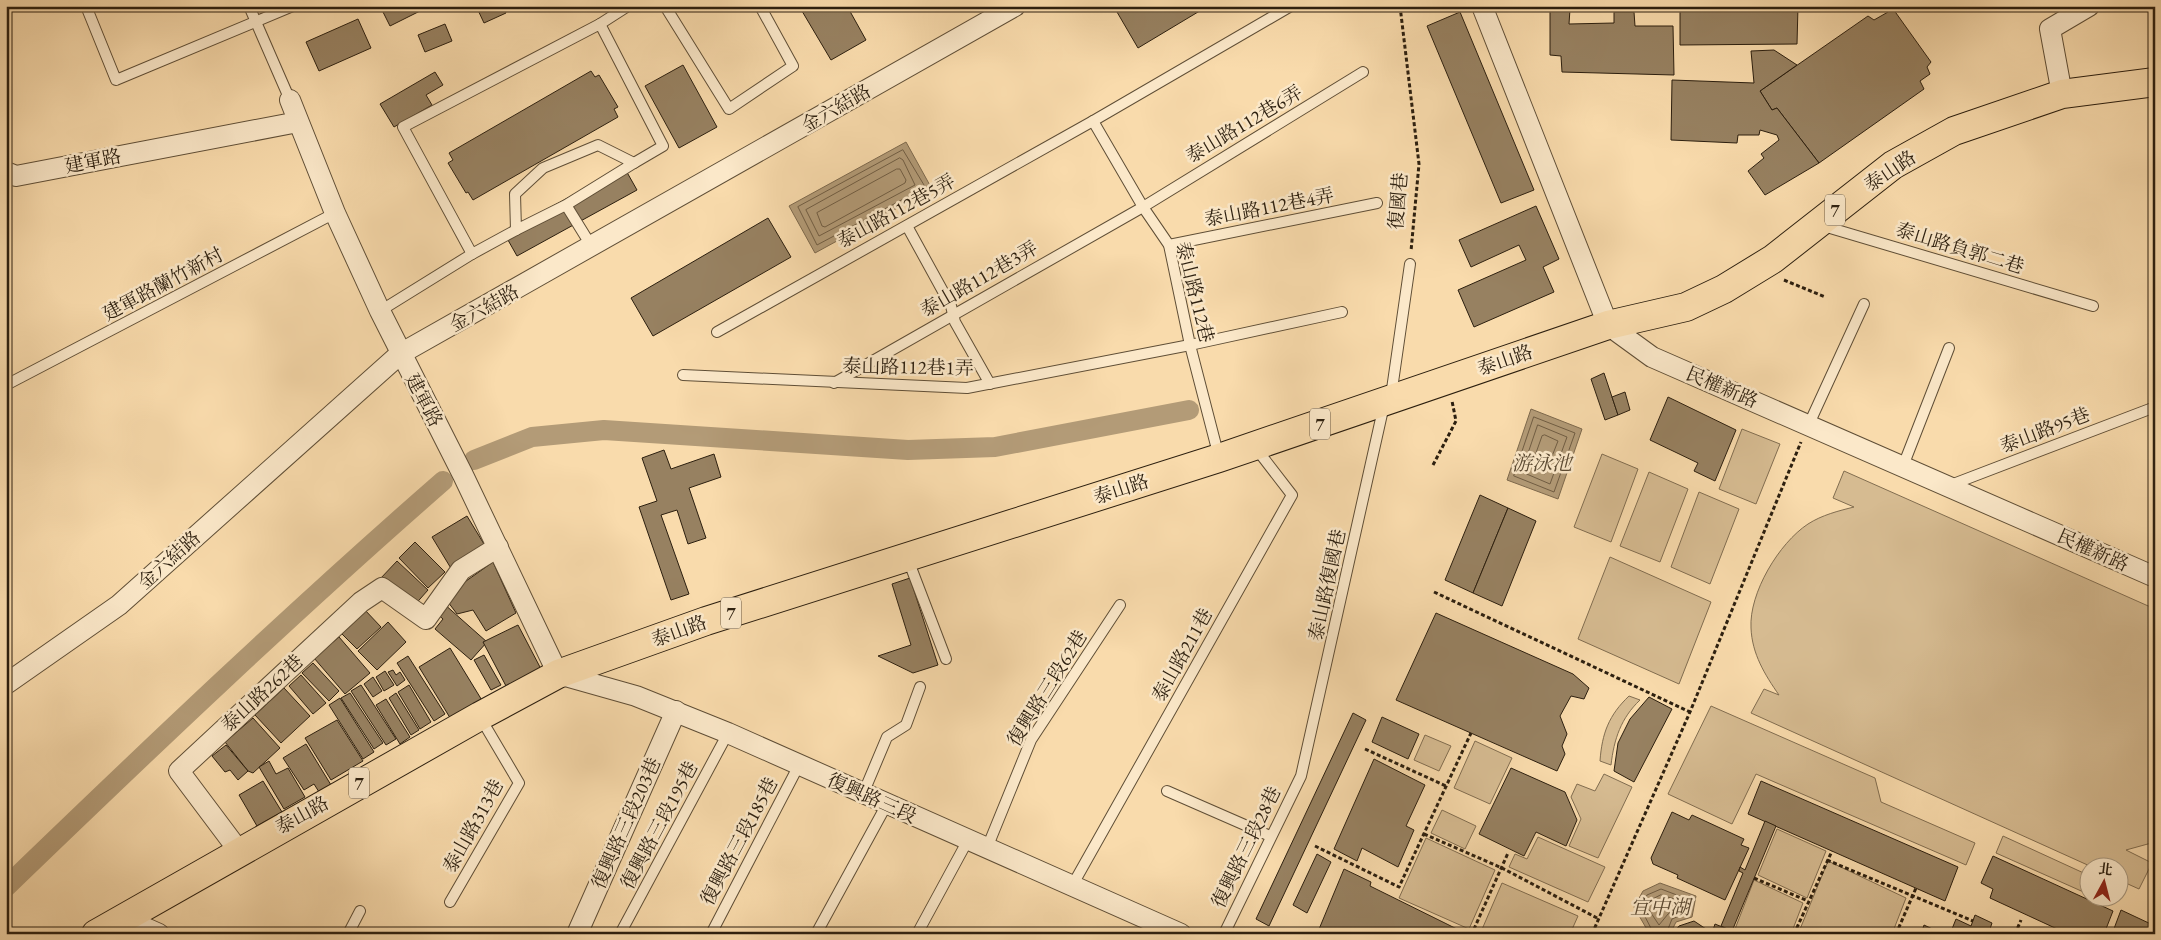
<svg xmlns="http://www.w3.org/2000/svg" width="2161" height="940" viewBox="0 0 2161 940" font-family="'EB Garamond','Noto Serif TC',serif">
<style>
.green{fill:#d6bb91;stroke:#816d50}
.water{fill:#b39b77;stroke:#7d694d}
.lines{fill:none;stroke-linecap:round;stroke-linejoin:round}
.shore{stroke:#705d43;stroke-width:1}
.canal{stroke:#b39b77;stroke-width:20}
.building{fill:#978161;stroke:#2c1f0f}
.lane-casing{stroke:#5f4e36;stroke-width:12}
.street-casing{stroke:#5f4e36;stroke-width:22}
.primary-casing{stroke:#2c1f0f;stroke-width:30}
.path{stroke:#2c1f0f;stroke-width:3;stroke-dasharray:4 2.5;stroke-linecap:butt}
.lane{stroke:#fbe8c9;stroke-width:10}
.street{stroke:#fbe8c9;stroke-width:20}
.primary{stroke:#f9dbac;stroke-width:28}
.labels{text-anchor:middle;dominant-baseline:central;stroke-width:5;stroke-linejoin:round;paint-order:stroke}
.shield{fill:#fbe8c9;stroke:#6a5b47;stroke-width:1}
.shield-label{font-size:18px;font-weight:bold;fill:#2c1f0f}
.street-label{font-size:19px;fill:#2c1f0f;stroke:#fbe8c9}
.water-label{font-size:20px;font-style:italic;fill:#5b4a33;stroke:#fbe8c9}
</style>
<rect width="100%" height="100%" fill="#f9dbac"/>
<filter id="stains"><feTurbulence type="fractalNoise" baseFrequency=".004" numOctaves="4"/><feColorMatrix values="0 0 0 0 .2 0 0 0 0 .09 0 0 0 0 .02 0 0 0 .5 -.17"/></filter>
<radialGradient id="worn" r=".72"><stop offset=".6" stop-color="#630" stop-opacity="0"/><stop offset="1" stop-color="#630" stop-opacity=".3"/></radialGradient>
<g class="green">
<polygon points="1742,429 1780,444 1756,504 1719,489"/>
<polygon points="1602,454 1638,469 1611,542 1574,527"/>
<path d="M1844 471 2155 609V842L2126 850 2152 863 2139 889 2119 880 2118 868 2092 867 1751 713 1764 689 1779 695C1765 675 1752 654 1751 628 1749 593 1779 543 1808 524 1822 515 1838 511 1854 507L1833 498Z"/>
<polygon points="1649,472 1688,489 1660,562 1620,546"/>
<polygon points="1699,492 1739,509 1710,584 1671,567"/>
<polygon points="1610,557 1711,602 1679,684 1578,639"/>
<path d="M1629 696 1640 700C1621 718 1614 739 1611 765L1600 761C1602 733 1609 715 1629 696Z"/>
<polygon points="1711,706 1875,778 1881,802 1975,843 1966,865 1756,774 1732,824 1668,794"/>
<polygon points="1425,735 1451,746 1439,771 1414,760"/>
<polygon points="1475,741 1512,758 1490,804 1454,788"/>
<polygon points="1604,774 1632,787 1598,858 1569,846 1581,819 1571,797 1577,784 1595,791"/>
<polygon points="1442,810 1476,826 1465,849 1431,833"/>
<polygon points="1777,829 1826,851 1807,898 1758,875"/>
<polygon points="2003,836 2088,875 2088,894 1996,853"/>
<polygon points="1538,837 1605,867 1588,902 1509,867 1515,854 1527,859"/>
<polygon points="1426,838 1495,870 1469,929 1399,898"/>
<polygon points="1828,861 1906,898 1892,934 1798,934"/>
<polygon points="1754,880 1803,903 1791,934 1746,934 1735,929"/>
<polygon points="1502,883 1578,916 1570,934 1480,934"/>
</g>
<g class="water">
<polygon points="906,142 932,189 815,253 789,206"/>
<polygon points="1531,409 1582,429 1558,499 1507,480"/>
<polygon points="1660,883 1696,896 1692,917 1676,922 1670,934 1649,933 1634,907 1643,891"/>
</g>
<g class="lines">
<g class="shore">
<polygon points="903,150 924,185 924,188 817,245 798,207"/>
<polygon points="900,158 903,160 915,185 819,236 806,210"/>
<polygon points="897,169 900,169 906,180 905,183 825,227 822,226 817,213"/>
<polygon points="1534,417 1575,433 1554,492 1514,476"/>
<polygon points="1538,425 1567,437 1550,484 1522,472"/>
<polygon points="1545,435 1558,441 1545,474 1531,467 1542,436"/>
<polygon points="1661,895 1678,900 1683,904 1668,914 1659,925 1647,907 1651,900"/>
<polyline points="1654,934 1640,907 1647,895 1661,889 1690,900 1688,912 1672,919 1666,934"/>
</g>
<g class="canal">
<polyline points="474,460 532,437 604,430 908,450 995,447 1189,410"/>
<path d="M6 887C149 749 293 612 443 481"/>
</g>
</g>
<g class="building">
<polygon points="380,6 430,6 390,26"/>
<polygon points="480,6 503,6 506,13 484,23 477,8"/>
<polygon points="799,6 847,6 866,40 831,60"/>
<polygon points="1126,6 1208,6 1138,48 1117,12"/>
<polygon points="1680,6 1798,6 1797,44 1680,45"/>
<polygon points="1891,6 1931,62 1927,67 1930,74 1920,81 1924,89 1819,163 1777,108 1772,110 1760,91 1868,16 1874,20 1888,12 1882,6"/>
<polygon points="1550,9 1570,9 1569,24 1614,23 1614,12 1634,12 1635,26 1673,26 1674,75 1562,72 1561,56 1550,55"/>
<polygon points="1460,12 1534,190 1501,203 1427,26"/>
<polygon points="358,19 371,48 319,71 306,42"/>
<polygon points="445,24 452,41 425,52 418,35"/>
<polygon points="1774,50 1797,65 1760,91 1772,110 1777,108 1819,163 1765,195 1748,171 1764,158 1761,154 1779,140 1777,135 1760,130 1759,135 1738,135 1737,143 1671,140 1672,80 1754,83 1751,51"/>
<polygon points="683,65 717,127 679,148 645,86"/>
<polygon points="591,71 595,77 599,75 618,107 614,109 618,117 473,200 468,192 466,193 448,163 453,160 449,153"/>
<polygon points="435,72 443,85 426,95 432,105 394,127 380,104"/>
<polygon points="624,167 637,190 517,256 504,233"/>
<polygon points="1536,206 1559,259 1543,267 1554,292 1474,327 1458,290 1526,260 1519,245 1471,267 1459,240"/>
<polygon points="768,218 791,257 653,336 631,298"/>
<polygon points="1604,373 1618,415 1605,420 1591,379"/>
<polygon points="1625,392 1630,410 1618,415 1612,397"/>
<polygon points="1668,397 1736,430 1715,481 1694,471 1698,463 1650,440"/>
<polygon points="664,450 671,469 714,454 721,477 689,488 706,538 688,544 677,510 661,515 689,594 671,600 639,507 657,501 642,458"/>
<polygon points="1480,495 1508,508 1473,593 1445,580"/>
<polygon points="1508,508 1536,521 1502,606 1473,593"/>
<polygon points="467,516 487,549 452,570 432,537"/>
<polygon points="415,542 445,572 428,588 399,558"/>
<polygon points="397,561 428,590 412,608 380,579"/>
<polygon points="493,562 516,613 486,631 473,610 457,614 448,602 459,586"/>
<polygon points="910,578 938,665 913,673 878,656 911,645 892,584"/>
<polygon points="443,603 487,642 471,660 435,629 443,619 435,612"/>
<polygon points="364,609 381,627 357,649 340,632"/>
<polygon points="1436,613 1573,674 1589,688 1584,699 1571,696 1560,716 1567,734 1562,746 1565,754 1557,771 1396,700"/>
<polygon points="388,622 406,642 377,670 358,651"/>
<polygon points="518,625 541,669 506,686 483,642"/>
<polygon points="339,637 370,673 345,694 314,658"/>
<polygon points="450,648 483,702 452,721 419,667"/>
<polygon points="484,655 501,685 491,690 474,660"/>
<polygon points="408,656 445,714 434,721 397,663"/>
<polygon points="313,663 339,691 329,701 302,673"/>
<polygon points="393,670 396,675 400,672 405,680 397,686 388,672"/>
<polygon points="385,671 394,685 384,691 376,677"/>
<polygon points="301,675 326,703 313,714 289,686"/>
<polygon points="373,677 382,691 373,697 364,684"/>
<polygon points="361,685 396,739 386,745 351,691"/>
<polygon points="409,685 431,722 420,729 398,692"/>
<polygon points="284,688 310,716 281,743 255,715"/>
<polygon points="350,693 383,743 374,749 341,698"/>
<polygon points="396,693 419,730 411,735 389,698"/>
<polygon points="1649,697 1672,709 1634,782 1614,771 1618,743 1630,719"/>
<polygon points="340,698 374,752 363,759 329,705"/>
<polygon points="386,699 410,737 400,744 376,705"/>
<polygon points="1353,713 1366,720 1269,926 1256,919"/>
<polygon points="1382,717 1419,734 1408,759 1372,742"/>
<polygon points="253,718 280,748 253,773 248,771 225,742"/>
<polygon points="337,720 363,761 331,780 305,738"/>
<polygon points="306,744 331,785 319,792 314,784 304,790 283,758"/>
<polygon points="226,745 248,771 238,780 230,770 225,772 212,756"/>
<polygon points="1374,759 1425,785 1406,826 1414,830 1398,867 1362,848 1357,861 1334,849"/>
<polygon points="269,761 276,774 288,768 305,797 284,809 259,767"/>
<polygon points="1511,768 1565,792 1577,820 1566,846 1536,832 1524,856 1479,834"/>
<polygon points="263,781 282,812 257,826 239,795"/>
<polygon points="1761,781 1958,867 1945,901 1748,814"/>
<polygon points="1672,812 1689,820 1692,815 1744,839 1741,845 1749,848 1725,900 1677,878 1678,875 1653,864 1651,858"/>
<polygon points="1765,821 1776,826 1732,931 1721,926 1743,873 1739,871 1740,867 1745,870"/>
<polygon points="1317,854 1331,862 1307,913 1293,905"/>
<polygon points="1993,856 2113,911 2104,934 2068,934 1990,898 1993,889 1981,883"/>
<polygon points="1344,869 1371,882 1370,886 1467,934 1317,934"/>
<polygon points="2121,910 2153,925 2150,934 2112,934"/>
<polygon points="1975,915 1992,923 1989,932 1993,934 1950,934 1956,919 1971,926"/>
<polygon points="1694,921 1712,933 1715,924 1739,934 1673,934 1679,926"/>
<polygon points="1924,925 1943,934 1921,934"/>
</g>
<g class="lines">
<defs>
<g id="lane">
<polyline points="86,6 116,80 293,6"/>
<polyline points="249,6 290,100"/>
<polyline points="665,6 729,109 793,66 760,6"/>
<polyline points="600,24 628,6"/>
<polyline points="1093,121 1143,207 1169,245 1190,345 1219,457"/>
<polyline points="566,205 516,230 515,194 543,168 598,145 634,163 566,205 592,247"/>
<polyline points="1820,225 2093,306"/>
<polyline points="907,226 951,306 955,322 990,384"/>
<polyline points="516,230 472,254 403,127 600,24 663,146 634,163"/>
<polyline points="1169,245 1377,203"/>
<polyline points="380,311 472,254"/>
<polyline points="717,332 1093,121 1291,6"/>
<polyline points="683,375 967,388 1190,345 1342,312"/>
<polyline points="834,383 1143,207 1363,72"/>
<polyline points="6,385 335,213"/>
<polyline points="1391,396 1410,264"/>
<polyline points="1809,424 1864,304"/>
<polyline points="1903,466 1949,348"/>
<polyline points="1948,486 2155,407"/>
<polyline points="907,557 946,659"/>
<polyline points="1167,791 1270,836"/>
<polyline points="863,794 887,737 906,725 920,687"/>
<polyline points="987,848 1031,740 1120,605"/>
<polyline points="1072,886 1292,495 1255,447"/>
<polyline points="450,902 519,783 480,717"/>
<polyline points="348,934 360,911"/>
<polyline points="620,934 728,733"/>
<polyline points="711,934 799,765"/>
<polyline points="816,934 887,804"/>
<polyline points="917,934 968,840"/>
<polyline points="1224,934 1301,776 1384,405"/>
</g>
<g id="street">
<polyline points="1482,6 1608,325 1652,357 2155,577"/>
<polyline points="2062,94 2050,29 2089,6"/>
<polyline points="290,100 335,213 380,311 463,475 558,674 636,696 728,733 1181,934"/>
<polyline points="6,172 16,176 298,122"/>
<polyline points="6,684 119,605 400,354 1015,6"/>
<polyline points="239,851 179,771 361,602 382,588 426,619 461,570 498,547"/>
<polyline points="123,918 159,934"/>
<polyline points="577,934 676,711"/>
</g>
<polyline id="primary" points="96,934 480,716 558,674 706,621 1219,458 1608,325 1686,307 1724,289 1773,259 1893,165 1954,131 2062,94 2155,82"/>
</defs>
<use href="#lane" class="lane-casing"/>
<use href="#street" class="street-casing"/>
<use href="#primary" class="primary-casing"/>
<g class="path">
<polyline points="1400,6 1419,164 1411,251"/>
<polyline points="1784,280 1825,297"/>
<polyline points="1433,465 1456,421 1452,401"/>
<polyline points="1434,592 1690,712"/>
<polyline points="1365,749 1446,786"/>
<polyline points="1424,834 1502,868 1599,919"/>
<polyline points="1315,846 1399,887 1471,733"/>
<polyline points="1827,860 1973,921"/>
<polyline points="1754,878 1808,901"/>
<polyline points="1474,929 1508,853"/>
<polyline points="1592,934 1690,712 1801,442"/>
<polyline points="1794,934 1832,851"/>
<polyline points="1896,934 1916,888"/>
<polyline points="2015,934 2021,920"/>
</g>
<use href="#lane" class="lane"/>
<use href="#street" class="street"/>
<use href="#primary" class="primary"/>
</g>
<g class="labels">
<g class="shield">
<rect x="1825" y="194.5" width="20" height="31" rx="4"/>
<rect x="1310" y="408.5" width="20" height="31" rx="4"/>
<rect x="721" y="597.5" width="20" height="31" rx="4"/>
<rect x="349" y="767.5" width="20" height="31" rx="4"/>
</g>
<g class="shield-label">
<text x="1835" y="210">7</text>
<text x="1320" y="424">7</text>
<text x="731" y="613">7</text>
<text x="359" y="783">7</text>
</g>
<g class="street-label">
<text transform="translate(836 108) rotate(-30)">金六結路</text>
<text transform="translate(1244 124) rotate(-31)">泰山路112巷6弄</text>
<text transform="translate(93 161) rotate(-11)">建軍路</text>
<text transform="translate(1890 171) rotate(-34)">泰山路</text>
<text transform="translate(1398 201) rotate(-85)">復國巷</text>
<text transform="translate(1269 207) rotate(-11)">泰山路112巷4弄</text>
<text transform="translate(896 211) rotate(-29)">泰山路112巷5弄</text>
<text transform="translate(1960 248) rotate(17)">泰山路負郭二巷</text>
<text transform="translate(979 279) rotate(-30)">泰山路112巷3弄</text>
<text transform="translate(163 284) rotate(-28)">建軍路蘭竹新村</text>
<text transform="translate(1195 292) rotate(76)">泰山路112巷</text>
<text transform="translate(484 308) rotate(-29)">金六結路</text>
<text transform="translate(1505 360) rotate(-19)">泰山路</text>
<text transform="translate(908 367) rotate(1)">泰山路112巷1弄</text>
<text transform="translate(1722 387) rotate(23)">民權新路</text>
<text transform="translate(424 400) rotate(62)">建軍路</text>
<text transform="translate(2045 430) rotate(-21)">泰山路95巷</text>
<text transform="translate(1121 489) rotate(-18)">泰山路</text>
<text transform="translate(2093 550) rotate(24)">民權新路</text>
<text transform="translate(169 560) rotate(-42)">金六結路</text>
<text transform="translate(1327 585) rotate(-78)">泰山路復國巷</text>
<text transform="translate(679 631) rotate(-20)">泰山路</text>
<text transform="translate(1182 655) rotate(-61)">泰山路211巷</text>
<text transform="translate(1047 688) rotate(-58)">復興路三段62巷</text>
<text transform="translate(262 693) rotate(-43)">泰山路262巷</text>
<text transform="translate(872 798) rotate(24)">復興路三段</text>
<text transform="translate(302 815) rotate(-29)">泰山路</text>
<text transform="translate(626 823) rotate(-66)">復興路三段203巷</text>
<text transform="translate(659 825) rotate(-62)">復興路三段195巷</text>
<text transform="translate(473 826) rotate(-61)">泰山路313巷</text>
<text transform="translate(739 841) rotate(-62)">復興路三段185巷</text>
<text transform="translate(1246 847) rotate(-64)">復興路三段28巷</text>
</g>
<g class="water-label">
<text x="1542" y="463">游泳池</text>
<text x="1660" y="907">宜中湖</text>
</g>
</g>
<rect width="2161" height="940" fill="none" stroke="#f9dbac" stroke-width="25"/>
<rect x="8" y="8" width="2146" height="925" fill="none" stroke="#2c1f0f" stroke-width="2.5"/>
<rect x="12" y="12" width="2136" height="915" fill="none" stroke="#2c1f0f"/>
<g transform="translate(2104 882) rotate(7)"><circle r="24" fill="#fbe8c9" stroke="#a8987f"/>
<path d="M0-4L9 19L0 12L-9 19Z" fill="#8f2418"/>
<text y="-8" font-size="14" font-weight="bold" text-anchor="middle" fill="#2c1f0f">北</text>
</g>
<rect width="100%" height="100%" filter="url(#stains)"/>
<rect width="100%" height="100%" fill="url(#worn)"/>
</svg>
